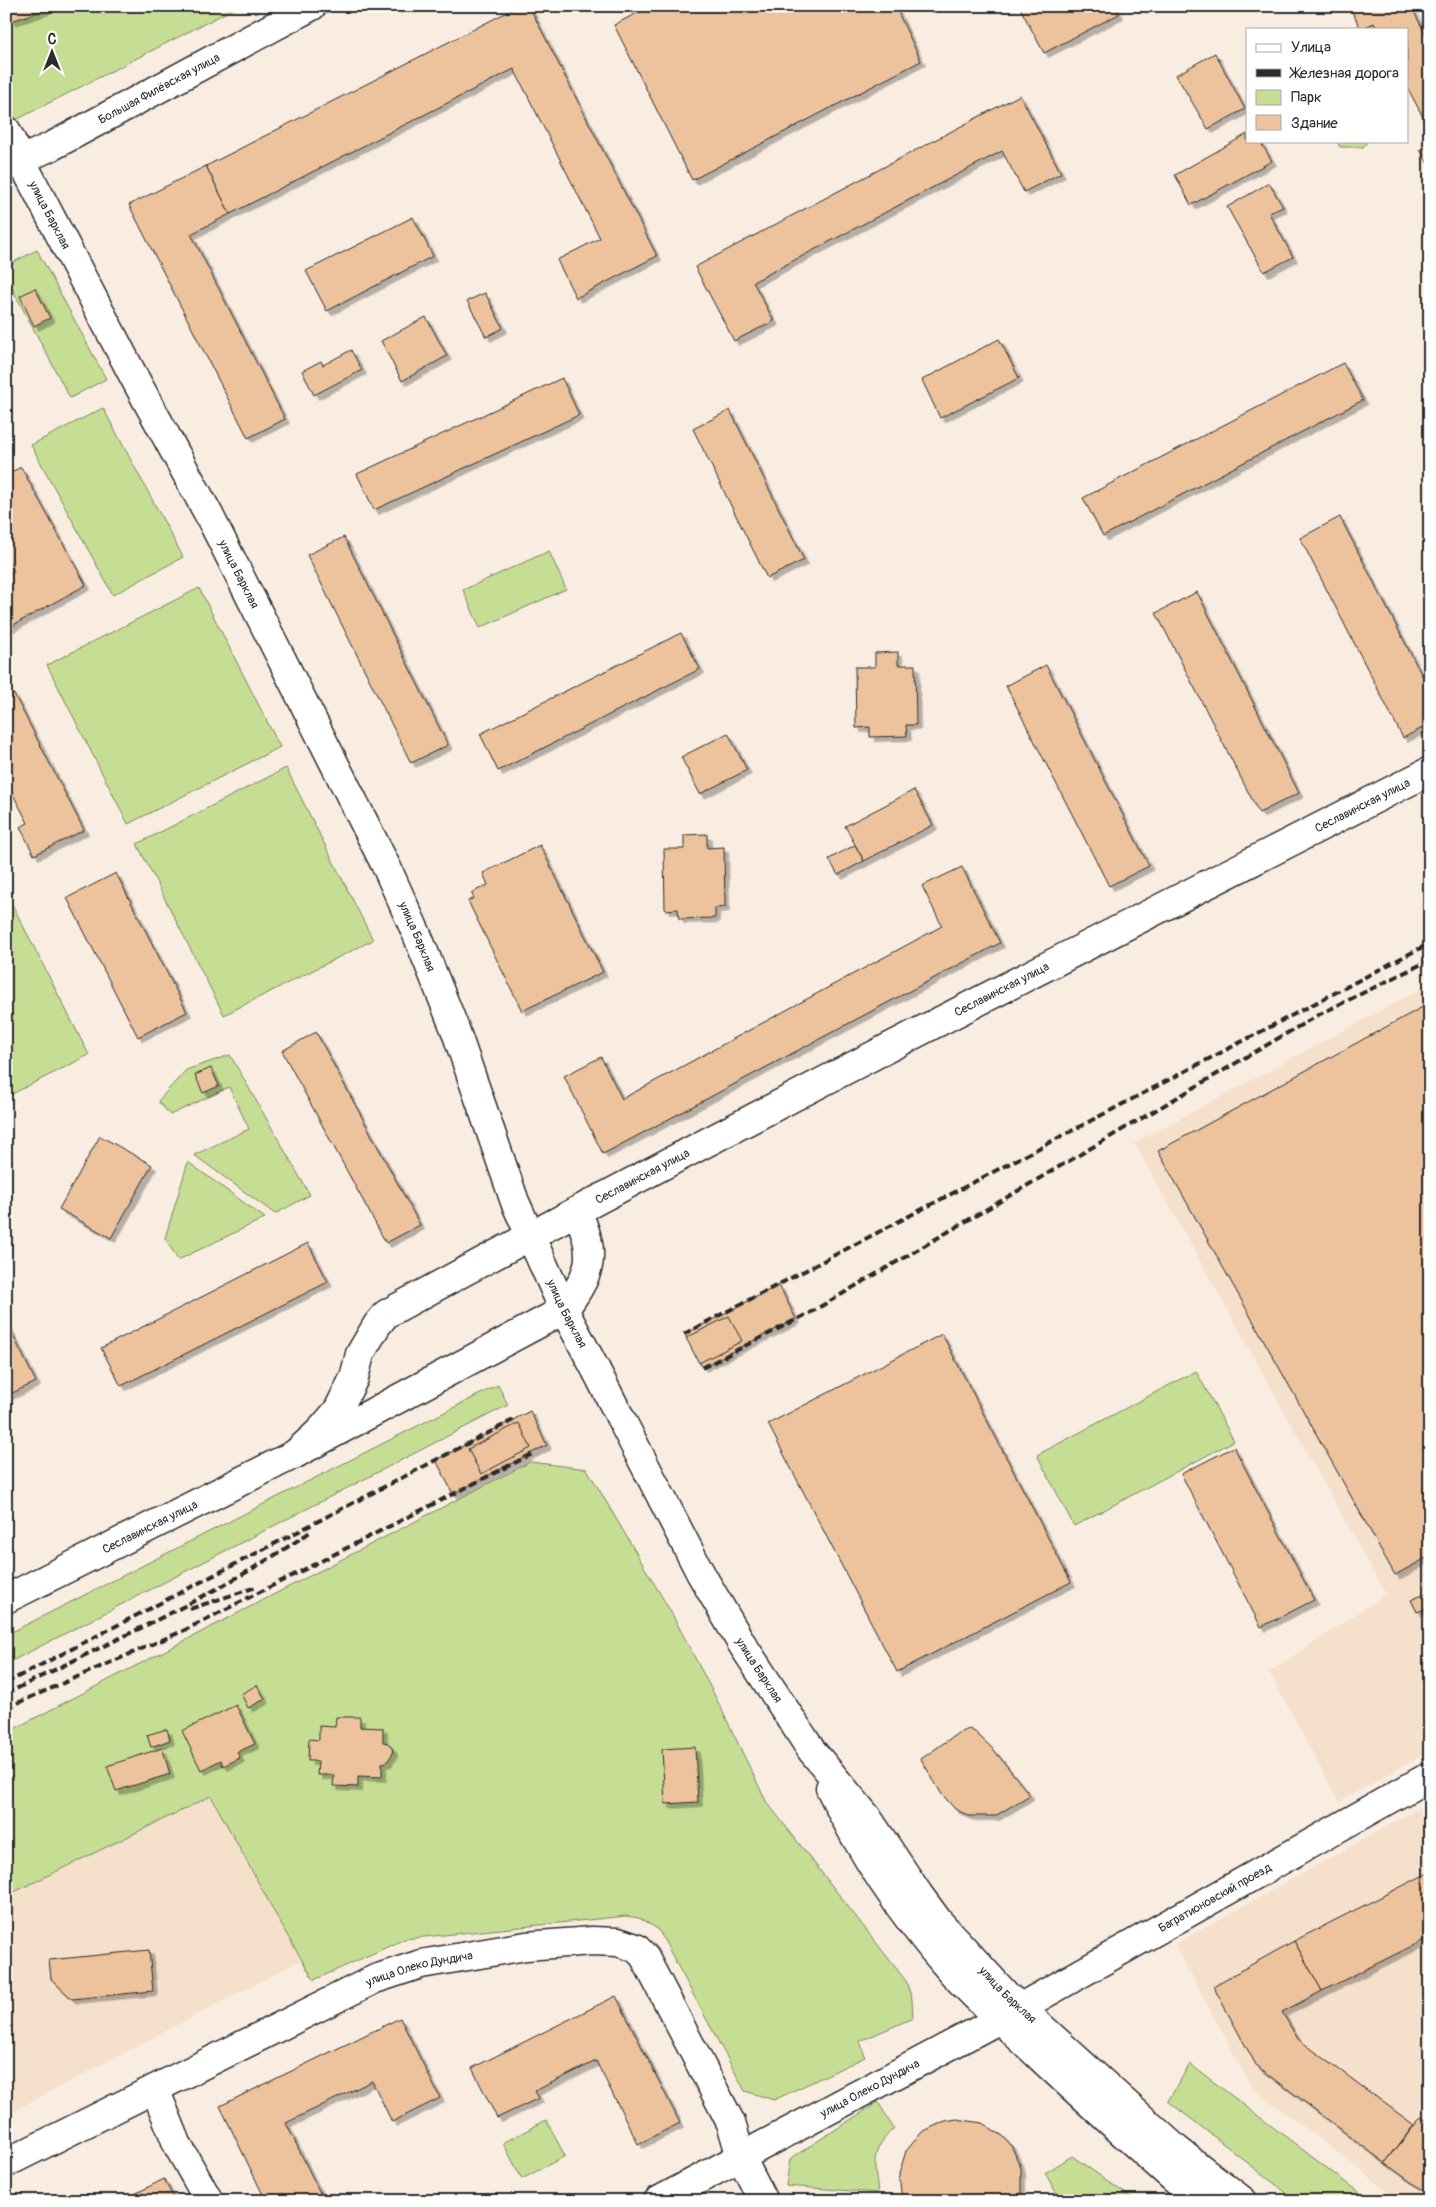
<svg xmlns="http://www.w3.org/2000/svg" width="1436" height="2207" viewBox="0 0 1436 2207" font-family="Pangolin,sans-serif">
<style>
.built{fill:#f5e0cc}
.green{fill:#c6de94;stroke:#788460}
.building{fill:#ecc39c;stroke:#2b2b2b;filter:url(#shadow)}
.lines{fill:none;stroke-linecap:round;stroke-linejoin:round}
.minor-casing{stroke:#2b2b2b;stroke-width:31}
.major-casing{stroke:#2b2b2b;stroke-width:31}
.minor{stroke:#fff;stroke-width:28}
.major{stroke:#fff;stroke-width:28}
.rail{stroke:#2b2b2b;stroke-width:4;stroke-dasharray:8 4;stroke-linecap:butt}
.major-bridge-casing{stroke:#2b2b2b;stroke-width:31;stroke-linecap:butt}
.major-bridge{stroke:#fff;stroke-width:28}
.labels{text-anchor:middle;dominant-baseline:central;stroke-width:4;stroke-linejoin:round;paint-order:stroke}
.street-label{font-size:12px;fill:#2b2b2b;stroke:#fff}
</style>
<defs>
<filter id="shadow"><feDropShadow dx="4.5" dy="4.5" stdDeviation="0" flood-color="#0004"/></filter>
</defs>
<rect width="100%" height="100%" fill="#f9ede1"/>
<filter id="ink" filterUnits="userSpaceOnUse"><feTurbulence type="fractalNoise" baseFrequency=".02" numOctaves="2"/><feDisplacementMap in="SourceGraphic" scale="10" xChannelSelector="R" yChannelSelector="G"/><feConvolveMatrix kernelMatrix="1 2 1 2 8 2 1 2 1" color-interpolation-filters="sRGB"/></filter>
<g filter="url(#ink)">
<g class="built">
<polygon points="1430,984 1430,1751 1339,1802 1269,1672 1386,1594 1134,1143"/>
<polygon points="212,1796 301,1960 6,2115 6,1896"/>
<polygon points="1430,1802 1430,2201 1401,2201 1252,2088 1175,1944"/>
</g>
<g class="green">
<polygon points="6,6 239,6 6,125"/>
<polygon points="1337,141 1368,141 1363,147 1340,147"/>
<polygon points="37,250 106,379 70,398 6,277 6,266"/>
<polygon points="103,408 183,557 113,595 31,445"/>
<polygon points="549,551 566,589 480,628 463,590"/>
<polygon points="199,588 280,747 128,824 47,665"/>
<polygon points="286,768 373,940 224,1015 137,844"/>
<polygon points="13,906 89,1055 6,1097 6,1081 13,1077 6,1063 6,910"/>
<polygon points="230,1055 310,1195 275,1214 194,1155 249,1129 229,1087 170,1115 158,1101 186,1070"/>
<polygon points="188,1162 265,1218 178,1260 165,1238"/>
<polygon points="1196,1371 1234,1441 1074,1526 1037,1455"/>
<polygon points="498,1385 508,1405 6,1664 6,1635"/>
<polygon points="530,1462 587,1469 672,1614 717,1700 766,1801 906,1981 912,1999 913,2018 860,2041 865,2057 774,2100 745,2091 658,1929 639,1918 626,1916 405,1939 314,1980 287,1935 211,1796 6,1896 6,1733"/>
<polygon points="1190,2064 1370,2201 1321,2201 1293,2198 1168,2101"/>
<path d="M878 2102 894 2128C870 2152 874 2160 878 2193L786 2186 790 2159Z"/>
<polygon points="546,2120 565,2156 522,2179 503,2143"/>
<polygon points="1072,2156 1136,2201 1061,2201 1045,2173"/>
</g>
<g class="building">
<polygon points="6,6 44,6 45,10 11,21"/>
<polygon points="519,6 529,6 657,256 576,298 557,260 600,238 514,69 230,214 206,166"/>
<polygon points="650,6 895,6 921,61 692,180 614,25"/>
<polygon points="1019,6 1115,6 1119,14 1044,53"/>
<polygon points="1349,6 1411,6 1430,43 1430,130 1407,87 1407,29 1377,29 1374,23 1361,29"/>
<polygon points="1215,53 1245,109 1208,129 1176,75"/>
<polygon points="1020,95 1061,173 1024,192 1002,151 753,282 774,321 734,341 695,267"/>
<polygon points="1247,134 1247,141 1260,141 1272,161 1191,205 1175,175"/>
<polygon points="1430,145 1430,168 1420,150"/>
<polygon points="206,166 230,214 191,234 285,419 248,438 129,205"/>
<polygon points="1269,183 1283,207 1269,213 1293,257 1264,272 1227,207"/>
<polygon points="413,217 433,256 327,311 306,271"/>
<polygon points="35,288 50,318 34,326 20,296"/>
<polygon points="485,293 503,328 486,337 467,301"/>
<polygon points="426,317 447,356 402,381 381,341"/>
<polygon points="999,339 1019,378 940,418 922,380"/>
<polygon points="351,350 362,370 314,395 302,371 321,361 323,365"/>
<polygon points="1343,363 1363,400 1103,536 1083,498"/>
<polygon points="562,378 579,415 374,510 357,474"/>
<polygon points="730,410 804,560 767,578 693,429"/>
<polygon points="21,467 86,585 6,629 6,575 14,571 6,557 6,475"/>
<polygon points="1340,517 1430,691 1430,724 1403,738 1300,538"/>
<polygon points="344,537 448,745 411,763 307,555"/>
<polygon points="1197,592 1299,793 1259,813 1156,613"/>
<polygon points="681,633 700,669 498,771 480,734"/>
<polygon points="898,652 898,665 915,665 916,725 906,725 907,736 870,737 870,727 856,728 855,667 875,667 875,653"/>
<polygon points="1046,665 1149,866 1109,886 1006,686"/>
<polygon points="14,694 84,830 34,855 20,827 28,823 6,781 6,698"/>
<polygon points="728,733 747,770 700,794 681,757"/>
<polygon points="914,790 933,825 864,861 845,826"/>
<polygon points="707,834 707,848 724,847 725,907 715,908 715,918 679,919 678,909 665,910 664,849 684,849 684,835"/>
<polygon points="540,845 603,972 522,1011 468,901 474,898 471,893 488,885 483,873"/>
<polygon points="855,845 864,861 838,875 829,859"/>
<polygon points="962,867 1000,943 603,1154 564,1076 601,1057 622,1099 942,926 922,886"/>
<polygon points="116,873 187,1012 138,1037 67,898"/>
<polygon points="1430,1003 1430,1556 1395,1575 1158,1151"/>
<polygon points="316,1032 420,1225 386,1243 282,1051"/>
<polygon points="211,1068 219,1086 203,1093 195,1075"/>
<polygon points="100,1136 152,1165 111,1238 59,1209"/>
<polygon points="308,1243 328,1282 121,1386 101,1348"/>
<polygon points="779,1285 796,1319 702,1367 685,1334"/>
<polygon points="729,1316 742,1341 699,1363 686,1338"/>
<polygon points="6,1321 36,1382 6,1396"/>
<polygon points="942,1334 1071,1582 897,1672 768,1424"/>
<polygon points="530,1411 547,1445 453,1494 436,1460"/>
<polygon points="519,1423 531,1448 481,1474 468,1449"/>
<polygon points="1234,1447 1314,1600 1261,1627 1181,1474"/>
<polygon points="1429,1592 1430,1607 1417,1612 1411,1600"/>
<polygon points="257,1685 265,1699 248,1708 241,1694"/>
<polygon points="236,1705 255,1744 237,1752 240,1758 223,1766 221,1760 201,1770 182,1731"/>
<polygon points="336,1717 360,1717 360,1727 383,1728 383,1742 388,1743 392,1748 393,1753 387,1762 382,1763 382,1777 358,1776 358,1787 333,1786 334,1775 317,1775 318,1761 308,1761 309,1739 319,1740 319,1726 335,1727"/>
<polygon points="167,1729 170,1740 151,1747 147,1735"/>
<polygon points="969,1729 975,1732 994,1750 1030,1795 995,1816 969,1816 955,1809 941,1793 921,1759 958,1733"/>
<polygon points="695,1747 698,1802 665,1804 662,1749"/>
<polygon points="162,1748 170,1774 116,1791 107,1766"/>
<polygon points="1430,1872 1430,1937 1322,1991 1294,1941"/>
<polygon points="1294,1941 1322,1991 1282,2012 1298,2039 1414,2125 1385,2163 1256,2065 1213,1986"/>
<polygon points="149,1950 153,1991 72,1999 51,1979 49,1960"/>
<polygon points="616,1996 680,2123 638,2144 596,2061 535,2091 539,2098 497,2118 472,2068"/>
<polygon points="400,2018 440,2098 392,2122 372,2081 286,2123 324,2201 266,2201 220,2106"/>
<polygon points="1421,2117 1430,2123 1430,2196 1385,2163"/>
<polygon points="957,2119 982,2123 1003,2136 1011,2145 1021,2168 1021,2193 1024,2201 902,2201 899,2174 906,2151 922,2132 945,2121"/>
<polygon points="164,2179 175,2201 121,2201"/>
</g>
<g class="lines">
<defs>
<g id="minor">
<polyline points="6,130 21,160"/>
<path id="s1" d="M295 1454 320 1431 338 1410 354 1378 360 1354 377 1325 386 1314C730 1126 1080 949 1430 771"/>
<path id="s2" d="M6 1599 295 1454 564 1310C592 1272 597 1255 577 1211"/>
<polyline points="155,2089 178,2146 209,2201"/>
<path id="s3" d="M6 2163 375 1979 421 1964 526 1946 592 1941 618 1942 636 1948 644 1956 731 2123 741 2157 763 2201"/>
<path id="s4" d="M658 2201 1000 2019 1430 1776"/>
</g>
<g id="major">
<path id="s5" d="M21 160 134 377 209 515 387 868 418 937 455 1029 515 1202 564 1310 596 1370"/>
<path id="s6" d="M6 167 54 145 312 6"/>
<path id="s7" d="M620 1417 701 1574 742 1644 812 1751 867 1817 919 1895 939 1922 1007 1996 1176 2149 1243 2201"/>
<path d="M830 1788C861 1854 903 1916 951 1971 979 2002 1011 2029 1041 2058 1093 2107 1146 2154 1199 2201"/>
</g>
</defs>
<use href="#minor" class="minor-casing"/>
<use href="#major" class="major-casing"/>
<use href="#minor" class="minor"/>
<use href="#major" class="major"/>
<g class="rail">
<polyline points="684,1334 1430,943"/>
<polyline points="702,1368 813,1311 1318,1015 1430,960"/>
<polyline points="190,1609 256,1587"/>
<polyline points="6,1683 517,1418"/>
<path d="M6 1694C108 1642 216 1597 310 1532"/>
<polyline points="6,1708 185,1630 534,1453"/>
</g>
<defs>
<polyline id="major-bridge" points="596,1370 620,1417"/>
</defs>
<use href="#major-bridge" class="major-bridge-casing"/>
<use href="#major-bridge" class="major-bridge"/>
</g>
</g>
<g class="labels">
<g class="street-label">
<text stroke="none"><textPath href="#s6" startOffset="172">Большая Филёвская улица</textPath></text>
<text stroke="none"><textPath href="#s5" startOffset="62">улица Барклая</textPath></text>
<text stroke="none"><textPath href="#s5" startOffset="468">улица Барклая</textPath></text>
<text stroke="none"><textPath href="#s1" startOffset="1271">Сеславинская улица</textPath></text>
<text stroke="none"><textPath href="#s5" startOffset="872">улица Барклая</textPath></text>
<text stroke="none"><textPath href="#s1" startOffset="866">Сеславинская улица</textPath></text>
<text stroke="none"><textPath href="#s1" startOffset="461">Сеславинская улица</textPath></text>
<text stroke="none"><textPath href="#s5" startOffset="1278">улица Барклая</textPath></text>
<text stroke="none"><textPath href="#s2" startOffset="161">Сеславинская улица</textPath></text>
<text stroke="none"><textPath href="#s7" startOffset="289">улица Барклая</textPath></text>
<text stroke="none"><textPath href="#s4" startOffset="634">Багратионовский проезд</textPath></text>
<text stroke="none"><textPath href="#s3" startOffset="458">улица Олеко Дундича</textPath></text>
<text stroke="none"><textPath href="#s7" startOffset="699">улица Барклая</textPath></text>
<text stroke="none"><textPath href="#s4" startOffset="240">улица Олеко Дундича</textPath></text>
</g>
</g>
<rect width="1436" height="2207" fill="none" stroke="#fff" stroke-width="25"/>
<rect x="12" y="12" width="1411" height="2182" fill="none" stroke="#2b2b2b" stroke-width="2" filter="url(#ink)"/>
<rect x="1246" y="28" width="162" height="115" fill="#ffffff" stroke="#aaaaaa"/>
<rect x="1256" y="44" width="25" height="8" fill="#ffffff" stroke="#aaaaaa"/>
<text x="1291" y="52" font-size="15" fill="#2b2b2b">Улица</text>
<rect x="1256" y="69" width="25" height="8" fill="#2b2b2b" stroke="#aaaaaa"/>
<text x="1291" y="78" font-size="15" fill="#2b2b2b">Железная дорога</text>
<rect x="1256" y="90" width="25" height="15" fill="#c6de94" stroke="#aaaaaa"/>
<text x="1291" y="102" font-size="15" fill="#2b2b2b">Парк</text>
<rect x="1256" y="115" width="25" height="15" fill="#ecc39c" stroke="#aaaaaa"/>
<text x="1291" y="128" font-size="15" fill="#2b2b2b">Здание</text>
<g transform="translate(52 52)" stroke="#ffffff" stroke-width="4" paint-order="stroke">
<path d="M0-4L9 19L0 12L-9 19Z" fill="#2b2b2b"/>
<text y="-8" font-size="14" font-weight="bold" text-anchor="middle" fill="#2b2b2b">С</text>
</g>
</svg>
